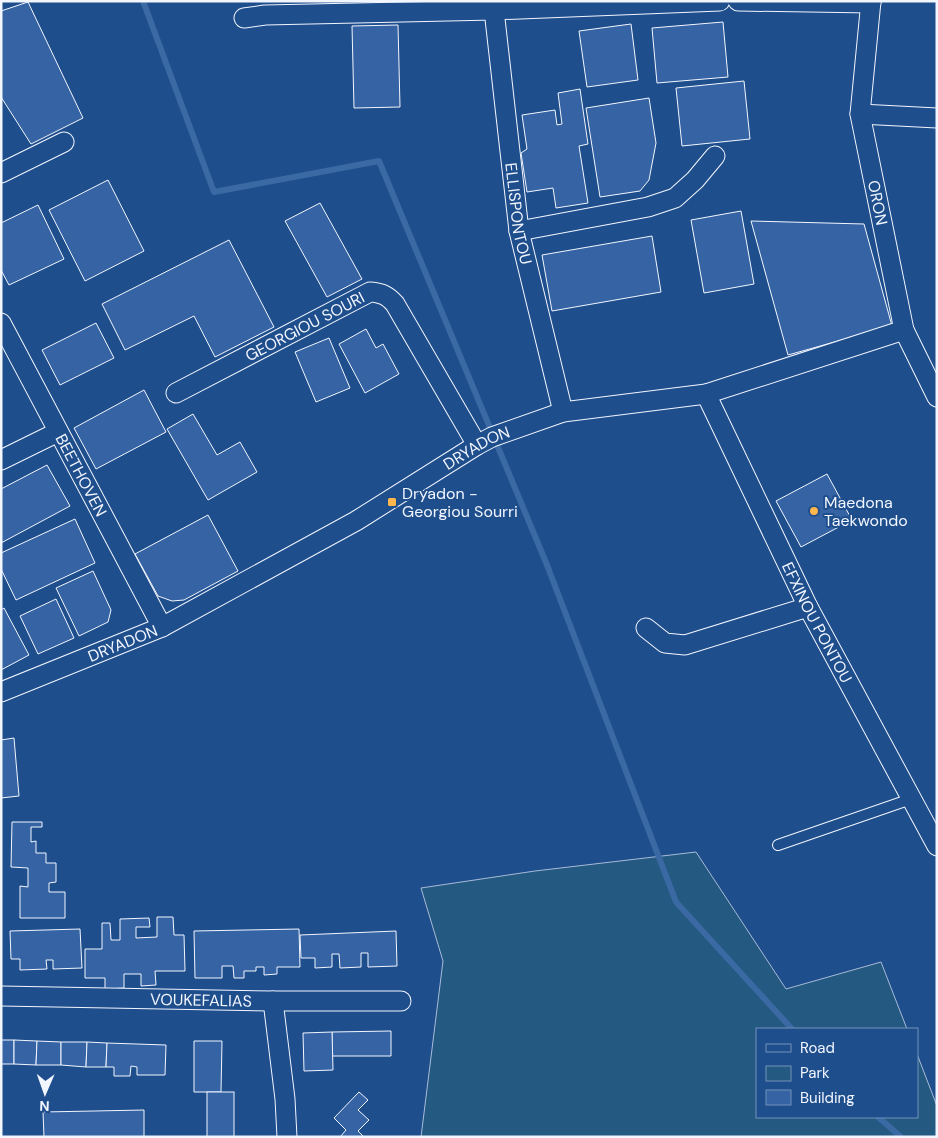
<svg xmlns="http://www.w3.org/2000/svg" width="938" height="1138" viewBox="0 0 938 1138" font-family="'DM Sans',sans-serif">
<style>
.green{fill:#245a82;stroke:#a8bbd7}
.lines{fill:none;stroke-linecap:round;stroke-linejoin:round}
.stream{stroke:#3b69a3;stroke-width:6}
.building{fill:#3563a3;stroke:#f2f6ff}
.lane-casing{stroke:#f2f6ff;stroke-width:12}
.street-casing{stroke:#f2f6ff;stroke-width:21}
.lane{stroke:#1f4e8c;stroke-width:10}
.street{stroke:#1f4e8c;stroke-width:19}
.poi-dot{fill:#ffb74d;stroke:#1f4e8c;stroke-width:2}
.labels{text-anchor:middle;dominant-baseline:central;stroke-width:4;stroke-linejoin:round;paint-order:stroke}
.street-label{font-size:16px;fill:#f2f6ff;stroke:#1f4e8c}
.poi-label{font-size:16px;fill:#f2f6ff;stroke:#1f4e8c;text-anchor:start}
</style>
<rect width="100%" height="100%" fill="#1f4e8c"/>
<polygon class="green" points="696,852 786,989 881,962 907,1029 757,1029 757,1117 917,1117 917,1054 937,1106 937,1137 421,1137 443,961 421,888 535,871"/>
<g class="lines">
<g class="stream">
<polyline points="143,1 214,192 379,161 547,565 676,902 792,1029"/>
<polyline points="878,1117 901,1137"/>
</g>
</g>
<g class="building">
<polygon points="28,2 83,118 31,144 1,97 1,11"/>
<polygon points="723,22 728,77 657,83 652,28"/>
<polygon points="631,24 638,80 587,87 579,31"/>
<polygon points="398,25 400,107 354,108 352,26"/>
<polygon points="744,81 750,139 682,146 676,88"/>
<polygon points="580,89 588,144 579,146 588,203 556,208 553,188 527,192 521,153 527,149 522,115 555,110 557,125 562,124 558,93"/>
<polygon points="649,98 656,143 649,180 640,191 600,197 586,108"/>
<polygon points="108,180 144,251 85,281 49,210"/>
<polygon points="320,203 362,279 327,297 285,221"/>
<polygon points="38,205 64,259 9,285 1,270 1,223"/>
<polygon points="741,211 754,284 704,293 691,220"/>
<polygon points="751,221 864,224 892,326 788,355"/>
<polygon points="652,236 661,292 552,311 542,255"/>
<polygon points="229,240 274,327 215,357 194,316 125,350 102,304"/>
<polygon points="96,323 114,358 60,385 42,350"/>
<polygon points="366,329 376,348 383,344 399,374 365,393 339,344"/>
<polygon points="329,338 350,388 316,402 295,352"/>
<polygon points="144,390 166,432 96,469 74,428"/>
<polygon points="193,414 217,455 240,442 257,472 208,500 167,429"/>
<polygon points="47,465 70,506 1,543 1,489"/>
<polygon points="827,474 852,520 801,547 776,501"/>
<polygon points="208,515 238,571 184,600 172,601 158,596 135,554"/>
<polygon points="75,519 95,563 16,600 1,569 1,553"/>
<polygon points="93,571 111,610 108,622 79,636 56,588"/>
<polygon points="56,599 74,638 38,654 20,616"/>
<polygon points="4,608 29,655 1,670 1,610"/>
<polygon points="14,738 19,796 1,798 1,740"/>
<polygon points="12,822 42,822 42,827 31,827 31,842 36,841 36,853 46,853 46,863 56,863 56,882 49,883 49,892 65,892 65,918 20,918 20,886 28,887 28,868 11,867"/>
<polygon points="157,917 173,917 174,935 184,935 185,971 155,971 156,985 141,986 141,974 124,974 124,988 105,989 105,978 85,978 85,949 102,949 102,923 110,923 111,940 120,940 120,919 149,918 150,927 136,927 136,938 157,937"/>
<polygon points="80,929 82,968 53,969 53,960 46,960 47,969 20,970 20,959 11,959 10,931"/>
<polygon points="299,929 300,967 277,967 277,974 264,975 264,967 256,967 256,971 244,971 244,978 234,978 233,966 222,966 222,978 195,978 194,931"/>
<polygon points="396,931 397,966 368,967 368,953 361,953 361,967 340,968 339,954 332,954 332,967 315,968 315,958 301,958 300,935"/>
<polygon points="391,1031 391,1056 332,1056 332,1032"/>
<polygon points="332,1032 333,1070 304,1071 303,1033"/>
<rect x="1" y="1040" width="13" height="24"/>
<polygon points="14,1040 37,1041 36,1065 14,1064"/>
<polygon points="37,1041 61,1042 61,1065 36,1065"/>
<polygon points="194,1041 222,1041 221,1092 194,1092"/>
<polygon points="61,1042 87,1042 86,1067 61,1065"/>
<polygon points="87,1042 107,1043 106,1067 86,1067"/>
<polygon points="107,1043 166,1045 165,1075 137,1075 137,1067 131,1066 130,1076 114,1076 114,1067 106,1067"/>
<rect x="207" y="1092" width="27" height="45"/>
<polygon points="359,1092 368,1100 358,1110 369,1120 358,1131 364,1137 340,1137 346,1130 334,1118"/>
<polygon points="144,1110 144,1137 44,1137 43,1112"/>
</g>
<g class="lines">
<defs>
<polyline id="lane" points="778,845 911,799"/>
<g id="street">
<polyline points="738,1 871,3"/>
<path id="s1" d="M871 1 860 114 904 330 937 397"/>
<path id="s2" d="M494 10 519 231 563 412"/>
<polyline points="244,18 265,15 494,10 720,1"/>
<polyline points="860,114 937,118"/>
<polyline points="1,173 64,142"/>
<polyline points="519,231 648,207 675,198 695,180 715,156"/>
<path id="s3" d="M1 323 162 627"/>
<path id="s4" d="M176 393 370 292C382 293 387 295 395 304L477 445"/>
<path id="s5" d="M706 394 808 607 937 846"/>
<polyline points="1,460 58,432"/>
<polyline points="646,628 665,643 685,645 808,607"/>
<path id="s6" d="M1 692 162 627 356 521 477 445 492 437 563 412 706 394 904 330"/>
<path id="s7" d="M1 996 273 1001H401"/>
<polyline points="273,1001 285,1099 287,1137"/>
</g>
</defs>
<use href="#lane" class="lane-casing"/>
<use href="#street" class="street-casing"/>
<use href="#lane" class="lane"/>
<use href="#street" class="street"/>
</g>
<g class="poi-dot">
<rect x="387" y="497" width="10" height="10" rx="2.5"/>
<circle cx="814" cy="511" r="5"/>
</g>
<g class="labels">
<g class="street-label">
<text stroke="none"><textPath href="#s1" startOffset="204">ORON</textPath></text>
<text stroke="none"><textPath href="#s2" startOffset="205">ELLISPONTOU</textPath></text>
<text stroke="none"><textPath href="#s4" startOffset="145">GEORGIOU SOURI</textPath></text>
<text stroke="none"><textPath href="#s6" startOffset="536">DRYADON</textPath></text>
<text stroke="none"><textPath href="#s3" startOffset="172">BEETHOVEN</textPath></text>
<text stroke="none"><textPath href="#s5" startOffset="254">EFXINOU PONTOU</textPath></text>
<text stroke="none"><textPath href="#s6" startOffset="131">DRYADON</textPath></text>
<text stroke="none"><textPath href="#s7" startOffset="200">VOUKEFALIAS</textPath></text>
</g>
<g class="poi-label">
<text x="402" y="493">Dryadon -<tspan x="402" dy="18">Georgiou Sourri</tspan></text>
<text x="824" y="502">Maedona<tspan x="824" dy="18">Taekwondo</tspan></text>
</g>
</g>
<rect width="938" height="1138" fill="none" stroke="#f2f6ff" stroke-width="5"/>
<rect x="756" y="1028" width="162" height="90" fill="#1f4e8c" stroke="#7391ba"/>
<rect x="766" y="1044" width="25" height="8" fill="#1f4e8c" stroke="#7391ba"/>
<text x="800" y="1053" font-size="15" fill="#f2f6ff">Road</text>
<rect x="766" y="1066" width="25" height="15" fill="#245a82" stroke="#7391ba"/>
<text x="800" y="1078" font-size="15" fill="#f2f6ff">Park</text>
<rect x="766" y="1090" width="25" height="15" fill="#3563a3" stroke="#7391ba"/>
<text x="800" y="1103" font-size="15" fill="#f2f6ff">Building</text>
<g transform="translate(45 1093) rotate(182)" stroke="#1f4e8c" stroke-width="4" paint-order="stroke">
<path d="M0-4L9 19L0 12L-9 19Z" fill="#f2f6ff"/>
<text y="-8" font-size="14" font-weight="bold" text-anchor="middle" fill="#f2f6ff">N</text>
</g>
</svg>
